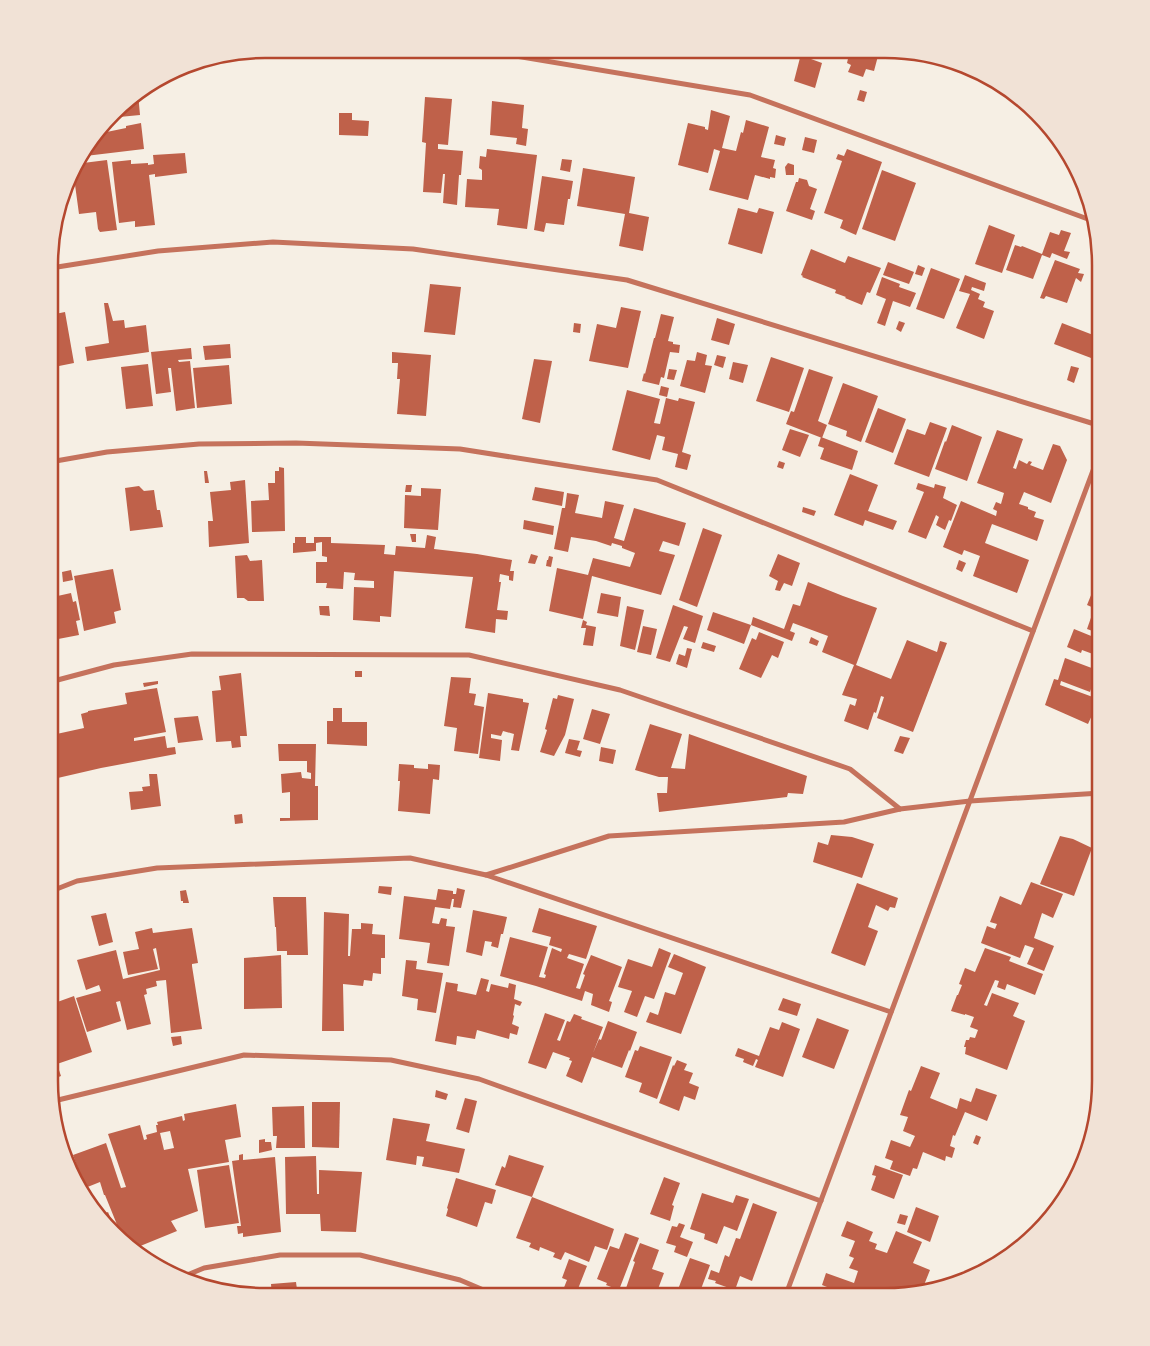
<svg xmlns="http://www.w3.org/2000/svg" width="1150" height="1346" viewBox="0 0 1150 1346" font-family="Montserrat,sans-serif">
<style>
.building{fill:#bf614a;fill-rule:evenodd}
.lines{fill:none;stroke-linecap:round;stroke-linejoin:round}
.minor{stroke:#c5725c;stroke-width:5}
.rim{fill:none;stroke:#b5482f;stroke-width:2.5}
</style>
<rect width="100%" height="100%" fill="#f6efe4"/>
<g class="building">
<polygon points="741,50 760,50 758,56"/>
<polygon points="802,50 813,50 811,59 822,63 815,88 794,81"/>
<polygon points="850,50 857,50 878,56 874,71 866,69 863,77 848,72 851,65 847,63"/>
<polygon points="860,90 867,92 864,102 857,100"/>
<polygon points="138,93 140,115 109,118 122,102"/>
<polygon points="425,97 452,99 448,145 438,144 438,149 463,151 461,175 459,175 457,205 443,203 445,174 443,174 441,193 423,192 426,143 422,142"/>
<polygon points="492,101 524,105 522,128 528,129 526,146 516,144 517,138 490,135"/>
<polygon points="711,110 730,116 722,148 736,151 741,132 743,133 746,120 769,127 761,157 775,160 773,168 776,169 775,178 770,177 770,179 755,175 748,200 709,190 720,151 714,149 708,173 678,165 688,123 705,127 705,129 708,130"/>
<polygon points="339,113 352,113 352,120 369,121 368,136 339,135"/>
<polygon points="141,123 144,149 77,157 97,134 126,128 126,126"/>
<polygon points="776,135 786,138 784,146 774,144"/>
<polygon points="805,137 817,140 814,153 802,150"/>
<polygon points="487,149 537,155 527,229 497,225 499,209 465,207 467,179 482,180 482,170 479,168 480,156 486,157"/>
<polygon points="847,149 882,162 856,235 840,228 843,220 824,213 842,161 836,159 838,154 844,156"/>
<polygon points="185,153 187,173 155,177 155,174 149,175 155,225 135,227 135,221 119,223 112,162 131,160 131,164 148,163 148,165 154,164 153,155"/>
<polygon points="562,159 572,160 570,172 560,170"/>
<polygon points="107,160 117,230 100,232 98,229 96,212 79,214 73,170 75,164"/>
<polygon points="788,163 794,165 794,175 786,175 785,167"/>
<polygon points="583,168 635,177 629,213 649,217 643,251 619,246 625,214 577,206"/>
<polygon points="882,170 916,183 895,241 862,229"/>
<polygon points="542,176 573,181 570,199 568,199 564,225 546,223 544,232 534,230"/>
<polygon points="799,178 807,180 809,186 817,189 810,209 815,211 812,220 786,211 796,182 798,182"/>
<polygon points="738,208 757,213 759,208 774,212 762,254 728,244"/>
<polygon points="58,216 59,222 57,222 61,239 51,240 51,236"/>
<polygon points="989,225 1015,235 1002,273 975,264"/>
<polygon points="1061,230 1071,233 1064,251 1070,252 1067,259 1052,253 1050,258 1042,255 1033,279 1006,270 1015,245 1021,247 1022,246 1042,254 1050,232 1059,235"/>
<polygon points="811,249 845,263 848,256 881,268 870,293 867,292 862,305 845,298 846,297 835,293 836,290 802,277 803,276 801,275"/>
<polygon points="1055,260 1080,269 1078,273 1084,274 1081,282 1076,278 1067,303 1046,296 1044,299 1040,298"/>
<polygon points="888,262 914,272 909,284 883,275"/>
<polygon points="918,265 925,268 922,276 915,274"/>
<polygon points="931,268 960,279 944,319 916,309"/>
<polygon points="965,275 986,283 984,291 972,287 971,290 980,294 978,299 985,302 983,307 994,311 984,339 956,328 970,294 959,291"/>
<polygon points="882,277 900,284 899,287 916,293 910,307 893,301 885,326 877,323 886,299 876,295"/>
<polygon points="430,284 461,287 455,335 424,332"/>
<polygon points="104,303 108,303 113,321 124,320 125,328 146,325 149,352 87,361 85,347 109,343"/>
<polygon points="621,307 641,311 628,368 589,361 597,324 616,328"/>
<polygon points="65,312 74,363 54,367 53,361 50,361 50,315"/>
<polygon points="661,314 674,317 668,341 673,342 673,344 680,345 679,353 670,352 664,378 661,377 659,385 642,381 644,373 645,374 654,338 655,338"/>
<polygon points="717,318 735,324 729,345 711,340"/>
<polygon points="899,321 905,323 901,332 896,329"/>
<polygon points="574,323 581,324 580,333 573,332"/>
<polygon points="1062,323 1101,338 1101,354 1099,361 1054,344"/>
<polygon points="230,344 231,358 205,360 203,346"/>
<polygon points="191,348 192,359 178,360 179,362 190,361 195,408 176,411 171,368 168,368 171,392 156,394 151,352"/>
<polygon points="392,352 431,355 426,416 397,414 400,379 397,379 398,363 392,363"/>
<polygon points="697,352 707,355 705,365 712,366 705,393 680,386 687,360 695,361"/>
<polygon points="717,355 726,357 723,368 714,365"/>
<polygon points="771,357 804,368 789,412 756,401"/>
<polygon points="534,359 552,361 540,423 522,419"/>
<polygon points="733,362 748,365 743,383 729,379"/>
<polygon points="148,364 153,406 126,409 121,367"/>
<polygon points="229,365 232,404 197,408 193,368"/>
<polygon points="1071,366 1079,368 1074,383 1067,380"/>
<polygon points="669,369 677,370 674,380 667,379"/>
<polygon points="809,369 833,377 818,421 827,425 822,438 786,424 791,411 794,412"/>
<polygon points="843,383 878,396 861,442 846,436 847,431 828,424"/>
<polygon points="661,386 669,388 667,397 659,395"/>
<polygon points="627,390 660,399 654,423 660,424 666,398 678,401 679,398 695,402 682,452 691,455 687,470 675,467 678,454 662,450 665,437 657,435 650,460 612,450"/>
<polygon points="878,408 906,419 893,453 865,442"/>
<polygon points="930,422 947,428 929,477 894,464 907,429 925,435"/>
<polygon points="952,425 982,437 967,481 935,469 945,441 946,442"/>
<polygon points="790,429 809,435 800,457 782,450"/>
<polygon points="997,430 1023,439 1013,468 1016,469 1019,460 1027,464 1029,461 1032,462 1030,465 1043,470 1053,444 1060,446 1067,460 1051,503 1024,492 1019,504 1028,507 1028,509 1036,512 1034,517 1044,520 1037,541 992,524 985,543 1029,560 1017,593 973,576 980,556 964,550 962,555 943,547 961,501 996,516 997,511 993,509 996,502 1001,504 1004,493 977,483"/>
<polygon points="821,437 858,451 852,470 820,459 824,448 818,446"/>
<polygon points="779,461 785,463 783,469 777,467"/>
<polygon points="279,467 284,468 285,531 252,532 251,501 269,500 268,483 275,483 275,471 279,471"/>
<polygon points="204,471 207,471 209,483 205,483"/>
<polygon points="850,474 878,485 868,511 897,521 893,530 865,520 863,526 834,515"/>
<polygon points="245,480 249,543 209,547 208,521 213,521 210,492 231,490 230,482"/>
<polygon points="918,483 934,488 935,484 946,487 943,498 957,505 951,521 949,520 945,530 936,525 939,517 936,515 926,539 908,532 924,492 916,489"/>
<polygon points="406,485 412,485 411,492 405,492"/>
<polygon points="139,486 144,491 154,490 157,510 160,510 163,527 130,531 125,488"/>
<polygon points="535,487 564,492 562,506 532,500"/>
<polygon points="421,488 441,489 438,530 404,528 405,495 421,496"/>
<polygon points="567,493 579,495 575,513 602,518 605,501 624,505 614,538 624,541 634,508 686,523 679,546 663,541 659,551 675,555 661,595 592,576 583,619 549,611 557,568 588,575 593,558 630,567 635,553 622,548 622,546 612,543 611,546 596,541 571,537 568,552 554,549 562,508 565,508"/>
<polygon points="803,507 816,511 814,516 802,512"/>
<polygon points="524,520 554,526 553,535 523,529"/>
<polygon points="703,528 722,535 697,607 679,600"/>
<polygon points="410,534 416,534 416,542 412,542"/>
<polygon points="427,535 436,537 434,549 477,554 512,560 510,571 514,571 513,581 509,580 509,576 500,574 499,582 501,582 497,610 508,611 507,620 496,619 495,633 465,628 473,577 394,571 391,617 380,616 380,622 353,620 354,587 374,588 374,581 354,580 355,573 344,572 343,589 326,588 327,583 316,583 316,562 327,562 327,557 322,556 322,542 316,543 316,551 293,553 293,543 295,543 295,537 306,537 306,543 314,543 314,537 331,537 331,543 385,545 384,554 395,555 396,546 425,548"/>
<polygon points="531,554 538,556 535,564 528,563"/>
<polygon points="778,554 800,563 792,586 784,583 780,591 775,590 778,581 769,576"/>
<polygon points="247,555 250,561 262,560 264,601 248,601 244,598 237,598 235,556"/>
<polygon points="549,556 553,557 551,567 546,566 547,560 548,560"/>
<polygon points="959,560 966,563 962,572 956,569"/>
<polygon points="113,569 121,610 114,612 116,623 84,631 74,576"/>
<polygon points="71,570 73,580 63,582 62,572"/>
<polygon points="808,582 843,596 877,608 856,665 891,679 907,640 937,652 940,641 947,643 913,732 877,718 884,697 881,696 876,713 874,712 868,730 844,721 850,704 855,706 857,699 842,695 854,665 822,652 828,636 793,623 790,631 795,633 792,641 751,625 753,617 784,629 793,604 800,606"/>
<polygon points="1096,583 1101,585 1101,611 1087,605"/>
<polygon points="52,592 53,597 71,593 73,602 76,601 80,620 76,621 79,635 53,640 50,626 50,593"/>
<polygon points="601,593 621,597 618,617 597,613"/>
<polygon points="673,605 703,616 695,643 683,639 688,627 684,626 670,662 656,658"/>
<polygon points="319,606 329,606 330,616 320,615"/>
<polygon points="627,606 644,610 635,650 620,646"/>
<polygon points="1094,609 1101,612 1101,634 1087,629"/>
<polygon points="713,612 751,625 744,644 707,630"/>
<polygon points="583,620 587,622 586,625 596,627 593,646 583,645 586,628 581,628"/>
<polygon points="643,626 657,629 651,655 637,652"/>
<polygon points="1074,629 1101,640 1101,657 1082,650 1081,653 1067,647"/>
<polygon points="759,632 784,642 778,658 772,655 761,678 739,669 752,638 756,640"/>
<polygon points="811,637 819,641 817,646 809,643"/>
<polygon points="703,642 716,646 714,652 701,648"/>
<polygon points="687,648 692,649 687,668 676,664 679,654 685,656"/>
<polygon points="1065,658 1097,670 1095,677 1101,679 1101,688 1092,686 1090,692 1061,681 1060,685 1101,700 1101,717 1093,713 1088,724 1045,705 1054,679 1058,680"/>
<rect x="355" y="671" width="7" height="6"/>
<polygon points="241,673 247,736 240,736 241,747 232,748 231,741 216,742 212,691 221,690 219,676"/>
<polygon points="451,677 471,678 469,693 476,694 474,705 484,707 478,754 454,751 457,728 444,726"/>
<polygon points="158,681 158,684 144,687 143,683"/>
<polygon points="157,688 166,732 134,738 134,741 165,736 167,748 175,747 176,754 101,768 49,780 49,749 55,747 52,735 84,728 81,714 88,712 88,711 127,704 125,693"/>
<polygon points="488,693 523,699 523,702 529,703 519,751 511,750 514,734 503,731 501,736 491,734 491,738 502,740 500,761 479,758"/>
<polygon points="558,695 574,699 565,735 554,756 540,752 547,730 545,729 553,698 557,699"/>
<polygon points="333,708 342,708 342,722 367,722 367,746 327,744 327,721 333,721"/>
<polygon points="592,709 610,714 600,744 583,739"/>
<polygon points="198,716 203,740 178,743 174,718"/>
<polygon points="650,724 682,734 671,768 685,769 689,734 807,776 803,794 788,793 787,797 659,812 657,793 667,793 668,777 659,777 635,770"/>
<polygon points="900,736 910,738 903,754 894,751"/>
<polygon points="569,739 580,741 577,750 582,751 580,757 565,753"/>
<polygon points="278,744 316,744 315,786 318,786 318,820 280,821 280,818 290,818 290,792 282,793 281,774 301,772 302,778 311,779 311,773 307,772 307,761 279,761"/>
<polygon points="601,747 616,750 613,764 599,761"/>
<polygon points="399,764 414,765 414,768 428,769 428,764 440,765 439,780 433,779 430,814 398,811 400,781 398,781"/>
<polygon points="149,774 157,774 161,806 131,810 129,792 143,791 142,787 150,786"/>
<polygon points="242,814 243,823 235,824 234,815"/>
<polygon points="831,835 852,837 874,844 862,878 813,862 818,842 828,845"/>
<polygon points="1060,836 1073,839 1092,848 1074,896 1040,884"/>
<polygon points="1031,882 1063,894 1053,918 1042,913 1034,938 1054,946 1044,971 1027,964 1034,948 1025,945 1020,958 981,943 987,926 995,929 997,924 990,922 1000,896 1021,905"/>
<polygon points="857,883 898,898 895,908 890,907 888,911 876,905 868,927 878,931 865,966 831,953"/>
<polygon points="379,886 392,887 391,895 378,893"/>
<polygon points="457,888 465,890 461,908 453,907 454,899 452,899 450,909 435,907 432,923 439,924 441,918 447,919 446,926 455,927 449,966 427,963 430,943 399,939 404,896 436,900 438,889 453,891 453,894 456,894"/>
<polygon points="186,890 189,903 183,903 183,901 181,901 180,891"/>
<polygon points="273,897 306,897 308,955 287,955 287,951 277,951 276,927 275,927"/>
<polygon points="539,908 597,926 586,959 569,954 567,958 584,964 576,988 580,989 585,975 583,974 591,955 622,967 609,1001 612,1002 609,1012 591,1005 593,994 585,991 582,1001 536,986 500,976 510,937 548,947 539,977 545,978 546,975 544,974 552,948 561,952 562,949 549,945 551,937 532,932"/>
<polygon points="473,910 507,917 503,934 501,934 498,948 491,946 492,942 485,941 482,956 466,952"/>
<polygon points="324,912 349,914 348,956 350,956 352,929 361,929 361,923 373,924 372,934 385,935 385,958 381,958 381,974 373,973 372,981 364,980 363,986 343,984 344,1031 322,1031"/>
<polygon points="106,913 113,942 99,946 91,916"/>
<polygon points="152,928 153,933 192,928 198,963 192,964 192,966 202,1029 171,1033 166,980 156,981 157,986 146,989 147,994 144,995 151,1024 127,1030 120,1001 116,1002 121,1021 87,1032 76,998 101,991 99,985 86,990 77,960 116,950 123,979 160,970 156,948 153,949 158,969 128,975 123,952 139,949 135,932"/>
<polygon points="659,948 671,953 654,999 645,996 637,1017 624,1012 632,991 618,987 628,959 652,967"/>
<polygon points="985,948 1011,957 1009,961 1043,974 1035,995 1007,984 1005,990 997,987 999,981 995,980 984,1005 987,1006 992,993 1019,1003 1013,1016 1025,1021 1007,1070 965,1054 966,1047 964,1047 966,1040 969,1040 970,1037 975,1038 978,1030 970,1027 974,1017 965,1014 965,1015 951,1011 957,995 958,995 962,985 959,984 965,968 975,972"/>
<polygon points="674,954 706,967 681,1034 646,1022 650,1012 658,1015 665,992 675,995 683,973 668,967"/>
<polygon points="281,955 282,1008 244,1009 244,958"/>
<polygon points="406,960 417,961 416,969 443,973 436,1013 417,1010 418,999 402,996"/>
<polygon points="481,978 489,980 486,991 489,992 491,984 508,988 509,983 516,985 514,999 522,1002 520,1006 515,1004 513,1015 514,1016 512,1024 519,1027 517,1035 510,1033 509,1039 477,1030 475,1039 457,1036 456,1045 435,1041 446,982 458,984 457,991 476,995"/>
<polygon points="74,996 92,1052 57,1064 61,1076 49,1081 49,1005"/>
<polygon points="783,998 801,1004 797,1016 778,1010"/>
<polygon points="545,1013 565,1020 557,1040 560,1041 567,1021 570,1022 574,1014 582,1017 581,1019 603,1027 593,1053 599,1039 601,1040 608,1021 637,1032 630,1051 629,1050 622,1068 592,1057 582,1083 566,1076 572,1061 569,1060 570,1058 553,1052 546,1069 528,1063"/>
<polygon points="817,1018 849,1030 834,1069 802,1057"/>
<polygon points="782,1022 800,1029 783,1077 755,1067 758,1060 756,1059 753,1066 743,1062 744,1059 735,1056 738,1048 759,1056 770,1027 779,1030"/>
<polygon points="181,1036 182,1044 173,1046 171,1037"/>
<polygon points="640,1046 672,1057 657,1099 639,1092 642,1083 625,1077 635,1050 638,1051"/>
<polygon points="677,1060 687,1064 684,1070 693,1073 689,1083 699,1087 695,1100 684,1096 679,1111 659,1103 673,1065 674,1066"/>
<polygon points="921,1066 940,1073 930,1098 957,1109 960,1098 971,1102 976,1088 997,1095 987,1121 965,1112 955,1136 953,1135 950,1146 955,1148 952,1158 946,1156 945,1161 923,1152 917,1169 913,1168 910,1176 890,1169 893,1161 885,1158 891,1140 910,1147 915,1136 903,1131 908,1117 900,1115 909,1090 911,1091"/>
<polygon points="436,1090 448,1094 446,1100 435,1097"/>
<polygon points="465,1098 477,1101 469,1133 456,1129"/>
<polygon points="312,1102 340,1102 339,1148 312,1147"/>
<path d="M236 1104 241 1137 225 1140 229 1162 188 1169 198 1211 171 1221 177 1231 133 1249 122 1237 105 1195H104L100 1182 85 1188 73 1155 106 1143 121 1188 126 1187 108 1134 140 1125 144 1140 147 1139 146 1135 157 1132 156 1125H158L157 1122 182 1116 183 1121 185 1120 184 1114ZM170 1131 174 1148 164 1150 160 1133Z"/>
<polygon points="304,1106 305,1148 276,1148 277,1136 273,1136 272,1107"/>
<polygon points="393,1118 430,1124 426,1141 465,1149 459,1173 422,1166 424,1157 417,1156 416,1165 386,1160"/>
<polygon points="976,1135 981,1137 978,1145 973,1143"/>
<polygon points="265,1139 265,1142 271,1142 272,1150 259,1153 259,1140"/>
<polygon points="243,1154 243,1160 275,1157 281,1232 243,1237 243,1233 238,1234 237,1226 241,1226 232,1161 239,1160 239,1155"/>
<polygon points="509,1155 544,1166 532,1197 614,1229 607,1250 595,1246 589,1262 565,1252 561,1260 553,1257 555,1253 540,1247 539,1251 529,1247 531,1243 516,1238 532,1197 495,1185 502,1166 505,1168"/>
<polygon points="316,1156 317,1194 319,1194 319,1170 362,1172 356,1232 321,1231 320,1214 286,1214 285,1157"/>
<polygon points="229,1165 239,1223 205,1228 197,1170"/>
<polygon points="875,1165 903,1175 894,1199 871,1190 876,1176 872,1175"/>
<polygon points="664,1177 680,1183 672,1205 674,1206 670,1221 650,1214"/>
<polygon points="456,1178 496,1190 492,1204 485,1202 477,1227 446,1216 448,1209 447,1208"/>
<polygon points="702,1193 733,1203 736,1195 749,1199 737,1231 724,1226 717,1244 704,1239 705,1234 690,1229"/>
<polygon points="753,1203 777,1212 752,1281 740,1276 735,1290 715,1283 716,1281 708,1279 711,1270 719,1273 725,1255 729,1257 736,1238 740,1239"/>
<polygon points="916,1207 939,1216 930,1242 907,1232"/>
<polygon points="108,1212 115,1229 101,1215"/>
<polygon points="900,1214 908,1216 905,1225 897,1223"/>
<polygon points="847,1221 873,1232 869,1241 877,1244 875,1249 887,1253 896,1231 922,1242 913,1263 930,1270 922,1290 899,1297 852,1297 822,1285 826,1273 854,1283 858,1271 849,1268 854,1258 849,1256 855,1241 841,1236"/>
<polygon points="679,1223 685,1225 680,1237 693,1242 687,1257 674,1252 676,1246 666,1243 672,1226 677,1227"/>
<polygon points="625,1233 639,1238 619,1290 606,1285 607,1283 597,1279 610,1246 619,1249"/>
<polygon points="640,1243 659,1250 652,1269 664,1273 655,1297 631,1297 624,1294 635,1262 633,1261"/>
<polygon points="690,1258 710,1265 698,1297 672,1297 674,1291 677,1292"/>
<polygon points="569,1259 587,1266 576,1294 563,1290 567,1280 562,1278"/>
<polygon points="296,1282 298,1297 272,1297 271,1284"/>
<polygon points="261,1290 262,1297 250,1297 237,1294"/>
</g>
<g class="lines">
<g class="minor">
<polyline points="458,49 486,51 750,95 1096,222"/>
<polyline points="51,268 158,251 273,242 413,249 627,280 1101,426"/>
<polyline points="50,462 107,452 199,444 296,443 460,449 657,480 1033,631"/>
<polyline points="50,682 114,665 192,654 469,655 620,690 850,769 900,809"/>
<polyline points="486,875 609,836 844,822 900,809 970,801 1101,793"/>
<polyline points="49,892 77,881 157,868 410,858 486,875 891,1012"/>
<polyline points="52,1104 58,1100 244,1055 391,1060 479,1079 821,1201"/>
<polyline points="180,1278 204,1268 280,1255 360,1255 460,1280 500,1297"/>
<polyline points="785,1297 1101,449"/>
</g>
</g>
<path d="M0 0H1150V1346H0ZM265 58H885A207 207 0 0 1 1092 265V1081A207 207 0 0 1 885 1288H265A207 207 0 0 1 58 1081V265A207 207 0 0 1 265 58Z" fill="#f1e2d6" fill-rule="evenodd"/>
<path class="rim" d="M265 58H885A207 207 0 0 1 1092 265V1081A207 207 0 0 1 885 1288H265A207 207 0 0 1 58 1081V265A207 207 0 0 1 265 58Z"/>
</svg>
